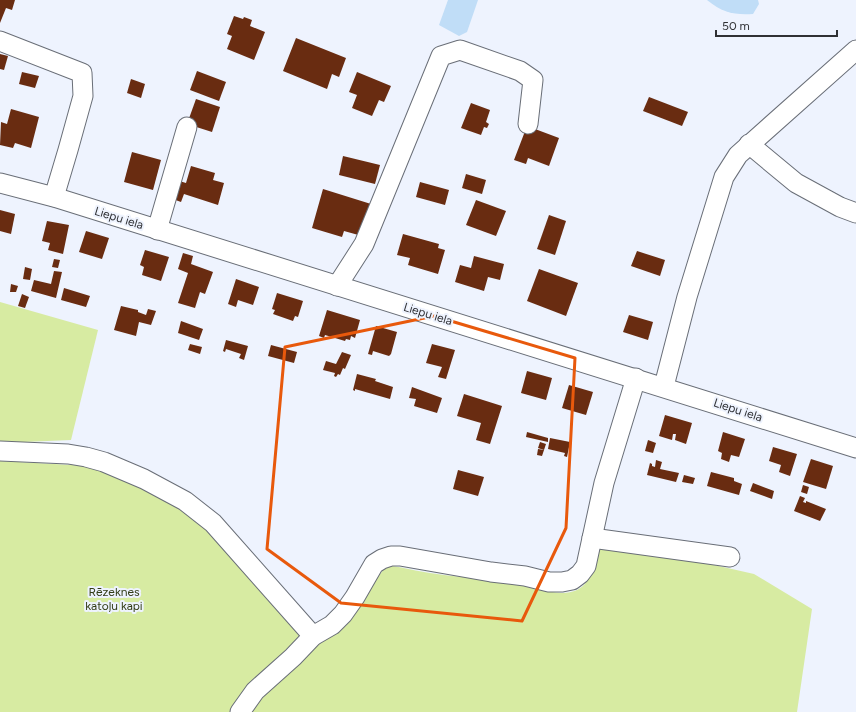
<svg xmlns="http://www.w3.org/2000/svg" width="856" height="712" viewBox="0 0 856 712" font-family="Figtree,sans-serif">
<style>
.green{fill:#d7eba2}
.water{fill:#c0ddf7}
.building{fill:#692c11}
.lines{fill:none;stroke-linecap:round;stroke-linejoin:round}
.minor-casing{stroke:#696e77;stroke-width:21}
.minor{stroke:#fff;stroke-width:19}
.marked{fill:none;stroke:#e8590c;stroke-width:3;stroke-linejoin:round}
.labels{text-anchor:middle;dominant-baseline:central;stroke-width:4;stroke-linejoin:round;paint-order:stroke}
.street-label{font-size:12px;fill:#2f3034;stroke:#eef3fe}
.park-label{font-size:12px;fill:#323c16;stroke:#eef3fe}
</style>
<rect width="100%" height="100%" fill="#eef3fe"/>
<g class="green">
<polygon points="0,302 98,330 71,440 0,443"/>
<path d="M0 461 90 466 163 497 204 520 292 616 330 636 346 619 387 565C406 568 425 573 444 575 466 578 489 577 511 582 531 585 558 599 577 590 592 583 594 562 597 548L701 562 754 574 812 609 797 712H0Z"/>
</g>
<g class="water">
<polygon points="448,0 478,0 467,32 459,36 439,25"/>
<path d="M707 0H758L759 4 753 14C734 15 723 13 707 0Z"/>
</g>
<g class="building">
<polygon points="0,0 15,0 12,10 6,8 0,23"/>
<polygon points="234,16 243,19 244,17 252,20 250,26 265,32 254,60 227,49 232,36 227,34"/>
<polygon points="296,38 346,58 339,77 332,74 327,89 283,71"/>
<polygon points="0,54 8,56 4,70 0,69"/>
<polygon points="197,71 226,82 219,101 190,90"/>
<polygon points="22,72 39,76 35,88 19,84"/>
<polygon points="357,72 391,86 384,102 379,100 372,116 352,108 357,95 349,92"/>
<polygon points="131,79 145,84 141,98 127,93"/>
<polygon points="649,97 688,112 682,126 643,111"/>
<polygon points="196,99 220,107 212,132 187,124"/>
<polygon points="471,103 490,110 486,122 489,124 487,128 484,127 481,135 461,128"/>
<polygon points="11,109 39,117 31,148 15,143 13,148 0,145 1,122 7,124"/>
<polygon points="527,126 559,138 549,166 528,158 526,164 514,160"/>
<polygon points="132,152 161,160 153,190 124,182"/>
<polygon points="343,156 380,165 375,184 339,175"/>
<polygon points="191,166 215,173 213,180 224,183 218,205 184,194 181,202 170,198 176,180 186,183"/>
<polygon points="466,174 486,180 482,194 462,188"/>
<polygon points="420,182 449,190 445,205 416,197"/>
<polygon points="323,189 371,204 362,236 344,231 342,237 312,228"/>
<polygon points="476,200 506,211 496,236 466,225"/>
<polygon points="0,210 15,214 11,234 0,231"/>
<polygon points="549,215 566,221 555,255 537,249"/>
<polygon points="47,221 69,225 63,254 48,250 50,243 42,241"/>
<polygon points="86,231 109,238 102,259 79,252"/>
<polygon points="403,234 439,244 438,248 445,250 438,274 408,265 410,258 397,255"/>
<polygon points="145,250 169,257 161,281 142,275 144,267 140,265"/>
<polygon points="637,251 665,260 660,276 631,266"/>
<polygon points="183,253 193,256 191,264 213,272 205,294 200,292 195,308 178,303 188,273 178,269"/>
<polygon points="474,256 504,264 500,280 488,277 484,291 455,282 460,265 471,268"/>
<polygon points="54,259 60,260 58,268 52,267"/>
<polygon points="25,267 32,269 30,280 23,279"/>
<polygon points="539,269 578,283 566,316 527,301"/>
<polygon points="54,271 62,272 56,298 31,291 34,280 51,284"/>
<polygon points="236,279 259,287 253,305 238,300 236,307 228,304"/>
<polygon points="11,284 18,286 16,292 10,292"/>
<polygon points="64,288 90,296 86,307 61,300"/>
<polygon points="277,293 303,301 298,317 295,316 293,321 273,314 275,310 272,309"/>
<polygon points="22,294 29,297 25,308 18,306"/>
<polygon points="121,306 138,310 138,312 146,315 148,309 156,311 151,325 139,322 136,336 114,330"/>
<polygon points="327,310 360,320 355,338 351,336 350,340 346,339 345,341 325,335 324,338 319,336"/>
<polygon points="629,315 653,322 648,340 623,332"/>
<polygon points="181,321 203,329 199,340 178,333"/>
<polygon points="376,326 397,332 391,354 389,356 373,351 372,355 368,354"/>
<polygon points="226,340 248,346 244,360 239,358 241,354 226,349 225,352 223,351"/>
<polygon points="190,344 202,347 200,354 188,350"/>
<polygon points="432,344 455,350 446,379 438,377 442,367 426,363"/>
<polygon points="271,345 297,352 294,363 268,356"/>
<polygon points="342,352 351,355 345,369 343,368 340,375 338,374 336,377 334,376 335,373 323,370 326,361 336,364"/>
<polygon points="527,371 552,378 546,400 521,393"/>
<polygon points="357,374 376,379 375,381 393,387 390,399 355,389 355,391 353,390"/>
<polygon points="569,385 593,392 586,415 562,408"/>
<polygon points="412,387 442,398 437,413 414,406 416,399 409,398"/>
<polygon points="464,394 502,406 490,444 476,440 481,423 457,416"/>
<polygon points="665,415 692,423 686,444 675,440 676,434 673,434 672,440 659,436"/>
<polygon points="527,432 548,438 548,442 526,437"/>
<polygon points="723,432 745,439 739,457 731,455 729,462 721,459 722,453 718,451"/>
<polygon points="550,438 570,442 567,457 564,456 565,453 548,449"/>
<polygon points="648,440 656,443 653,453 645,451"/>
<polygon points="540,442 546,444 544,450 538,448"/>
<polygon points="773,447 797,454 790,476 779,472 781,465 769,461"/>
<polygon points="538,449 544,450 542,456 537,455"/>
<polygon points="811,459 833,466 826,489 803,482"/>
<polygon points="656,460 662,462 660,469 679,473 676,482 647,475 650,463 652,464 652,466 655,467"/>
<polygon points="458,470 484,477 478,496 453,489"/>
<polygon points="711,472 734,478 734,481 742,484 739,495 707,486"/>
<polygon points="684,475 695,478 693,484 682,482"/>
<polygon points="753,483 774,491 772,499 750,491"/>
<polygon points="803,485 809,487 807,494 801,492"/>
<polygon points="800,496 805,498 803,502 806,503 806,501 826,509 820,521 794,511"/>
</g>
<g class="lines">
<defs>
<g id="minor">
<polyline points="0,41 82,73 83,96 68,150 54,197"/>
<polyline points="749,144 796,183 840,207 856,213"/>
<polyline points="0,183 54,197 856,448"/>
<polyline points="157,230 187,127"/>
<polyline points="337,286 364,244 441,56 460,50 520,71 533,80 528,124"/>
<polyline points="664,386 687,297 724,177 738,155 856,50"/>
<polyline points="0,451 68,454 86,457 104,462 144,479 185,501 213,523 313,636"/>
<polyline points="592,538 730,557"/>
<polyline points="240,712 255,691 293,657 313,636 332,625 343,614 355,597 374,564 382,559 391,556 400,556 491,572 525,576 549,582 562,582 572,580 580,574 586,566 604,483 636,378"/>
</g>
</defs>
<use href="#minor" class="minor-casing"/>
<use href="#minor" class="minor"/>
</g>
<path class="marked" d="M434 316 575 358 566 528 522 621 341 603 267 549 285 347Z"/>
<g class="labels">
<g class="street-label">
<text transform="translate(119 218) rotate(17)">Liepu iela</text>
<text transform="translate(428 314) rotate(17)">Liepu iela</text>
<text transform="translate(738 410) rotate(18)">Liepu iela</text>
</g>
<g class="park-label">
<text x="114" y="592">Rēzeknes<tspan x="114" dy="14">katoļu kapi</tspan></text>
</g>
</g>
<path d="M716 30v6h121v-6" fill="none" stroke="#2f3034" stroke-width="2"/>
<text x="722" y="30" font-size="12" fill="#2f3034" stroke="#eef3fe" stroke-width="3" paint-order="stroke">50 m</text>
</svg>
